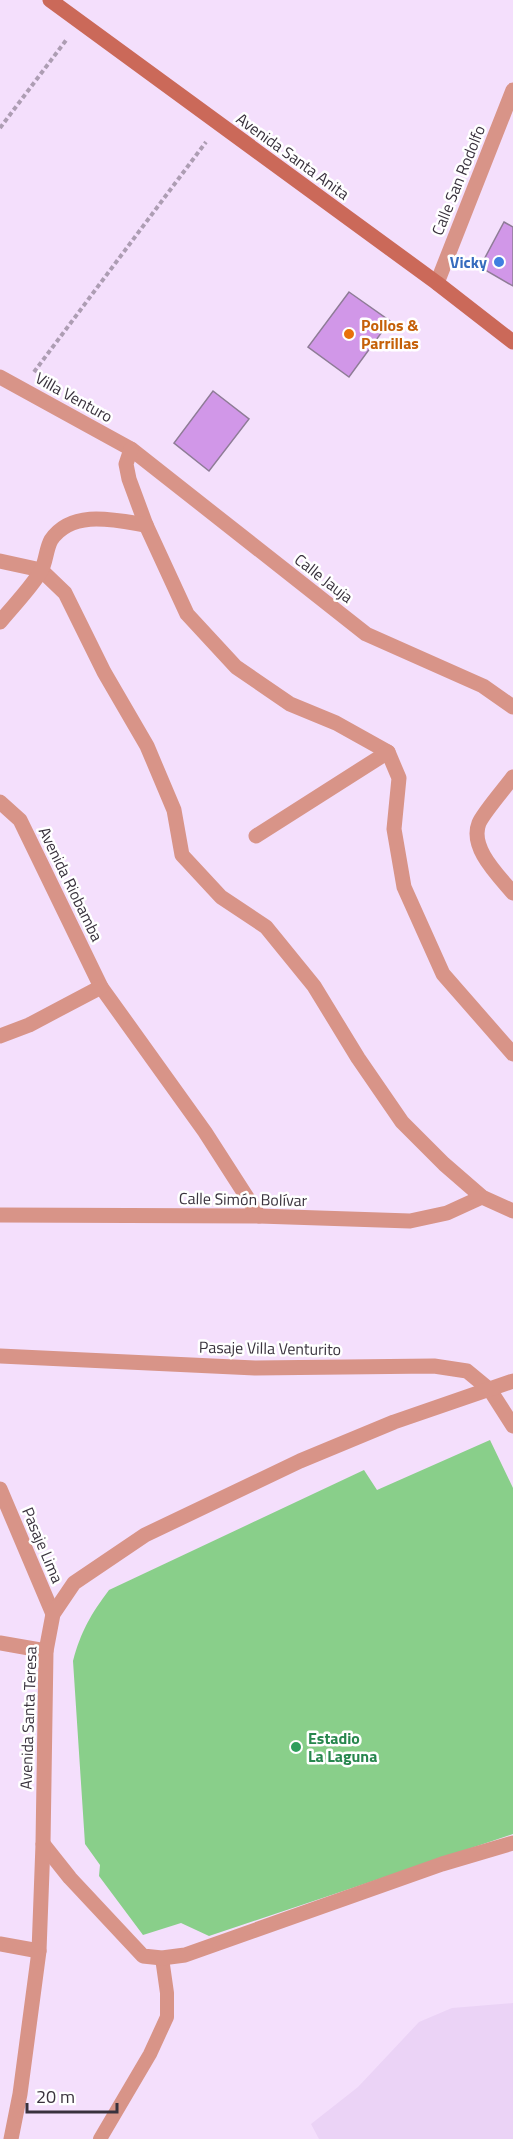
<svg xmlns="http://www.w3.org/2000/svg" width="513" height="2139" viewBox="0 0 513 2139" font-family="'Titillium Web',sans-serif">
<style>
.built{fill:#ebd3f6}
.green{fill:#89cf8a}
.building{fill:#d197e8;stroke:#8e7c96;stroke-width:1.5}
.lines{fill:none;stroke-linecap:round;stroke-linejoin:round}
.path{stroke:#ad9db3;stroke-width:4;stroke-dasharray:4.5 3;stroke-linecap:butt}
.service{stroke:#d89488;stroke-width:14}
.minor{stroke:#d89488;stroke-width:15}
.tertiary{stroke:#d89488;stroke-width:15}
.secondary{stroke:#cb6959;stroke-width:15}
.shop-dot{fill:#3f7fe0;stroke:#fff;stroke-width:2}
.food-dot{fill:#e8710a;stroke:#fff;stroke-width:2}
.leisure-dot{fill:#2e9e5b;stroke:#fff;stroke-width:2}
.labels{text-anchor:middle;dominant-baseline:central;stroke-width:5;stroke-linejoin:round;paint-order:stroke}
.street-label{font-size:16px;fill:#39323d;stroke:#fff}
.shop-label{font-size:16px;font-weight:bold;fill:#366cbe;stroke:#fff;text-anchor:end}
.food-label{font-size:16px;font-weight:bold;fill:#c56008;stroke:#fff;text-anchor:start}
.leisure-label{font-size:16px;font-weight:bold;fill:#27864d;stroke:#fff;text-anchor:start}
</style>
<rect width="100%" height="100%" fill="#f4dffc"/>
<polygon class="built" points="513,2003 513,2139 319,2139 311,2124 358,2087 419,2022 452,2008"/>
<path class="green" d="M490 1440 513 1488V1834L209 1936 181 1923 143 1935 99 1876 100 1865 85 1844 73 1661C81 1631 91 1614 109 1590L364 1470 377 1490Z"/>
<g class="building">
<polygon points="504,222 513,227 513,286 480,267"/>
<polygon points="349,292 390,321 349,377 308,347"/>
<polygon points="213,391 249,419 209,471 174,443"/>
</g>
<g class="lines">
<g class="path">
<polyline points="0,128 67,39"/>
<polyline points="34,372 206,142"/>
</g>
<polyline class="service" points="100,2139 150,2054 167,2017 167,1993 162,1958"/>
<g class="minor">
<polyline points="437,283 513,90"/>
<polyline points="0,377 131,449 366,634 483,686 513,707"/>
<polyline points="131,449 126,464 129,479 146,525 187,614 236,667 290,704 336,723 388,752 399,778 394,829 404,887 443,974 513,1054"/>
<polyline points="0,561 41,570"/>
<polyline points="41,570 65,593 104,672 147,746 174,810 182,855 221,897 266,927 314,986 358,1058 402,1122 444,1164 482,1197 513,1211"/>
<path d="M0 622C13 606 30 589 41 571 46 562 46 549 51 540 72 509 115 520 146 525"/>
<path d="M513 777C505 788 484 812 479 823 469 848 499 876 513 893"/>
<polyline points="0,802 20,820 101,987 205,1132 259,1216"/>
<polyline points="256,836 388,752"/>
<polyline points="0,1036 29,1025 101,987"/>
<polyline points="0,1215 259,1216 410,1221 447,1213 482,1197"/>
<polyline points="0,1356 255,1368 434,1366 467,1371 490,1390 513,1426"/>
<polyline points="0,1489 53,1614"/>
<polyline points="0,1643 46,1651"/>
<polyline points="43,1844 70,1878 143,1956 162,1958 185,1955 442,1864 513,1843"/>
<polyline points="0,1944 39,1951"/>
</g>
<polyline class="tertiary" points="11,2139 20,2094 39,1951 43,1844 46,1651 53,1614 74,1583 145,1535 300,1461 394,1422 513,1381"/>
<polyline class="secondary" points="50,0 437,283 513,342"/>
</g>
<circle class="shop-dot" cx="499" cy="262" r="6"/>
<circle class="food-dot" cx="349" cy="334" r="6"/>
<circle class="leisure-dot" cx="296" cy="1747" r="6"/>
<g class="labels">
<g class="street-label">
<text transform="translate(293 156) rotate(36)">Avenida Santa Anita</text>
<text transform="translate(458 180) rotate(-68)">Calle San Rodolfo</text>
<text transform="translate(74 397) rotate(29)">Villa Venturo</text>
<text transform="translate(324 578) rotate(38)">Calle Jauja</text>
<text transform="translate(71 884) rotate(64)">Avenida Riobamba</text>
<text transform="translate(243 1199) rotate(1)">Calle Simón Bolívar</text>
<text transform="translate(270 1348) rotate(1)">Pasaje Villa Venturito</text>
<text transform="translate(43 1545) rotate(67)">Pasaje Lima</text>
<text transform="translate(28 1718) rotate(-88)">Avenida Santa Teresa</text>
</g>
<g class="shop-label">
<text x="487" y="262">Vicky</text>
</g>
<g class="food-label">
<text x="361" y="325">Pollos &amp;<tspan x="361" dy="18">Parrillas</tspan></text>
</g>
<g class="leisure-label">
<text x="308" y="1738">Estadio<tspan x="308" dy="18">La Laguna</tspan></text>
</g>
</g>
<path d="M27 2103v9h90v-9" fill="none" stroke="#39323d" stroke-width="3"/>
<text x="36" y="2103" font-size="18" fill="#39323d" stroke="#ffffff" stroke-width="4.5" paint-order="stroke">20 m</text>
</svg>
